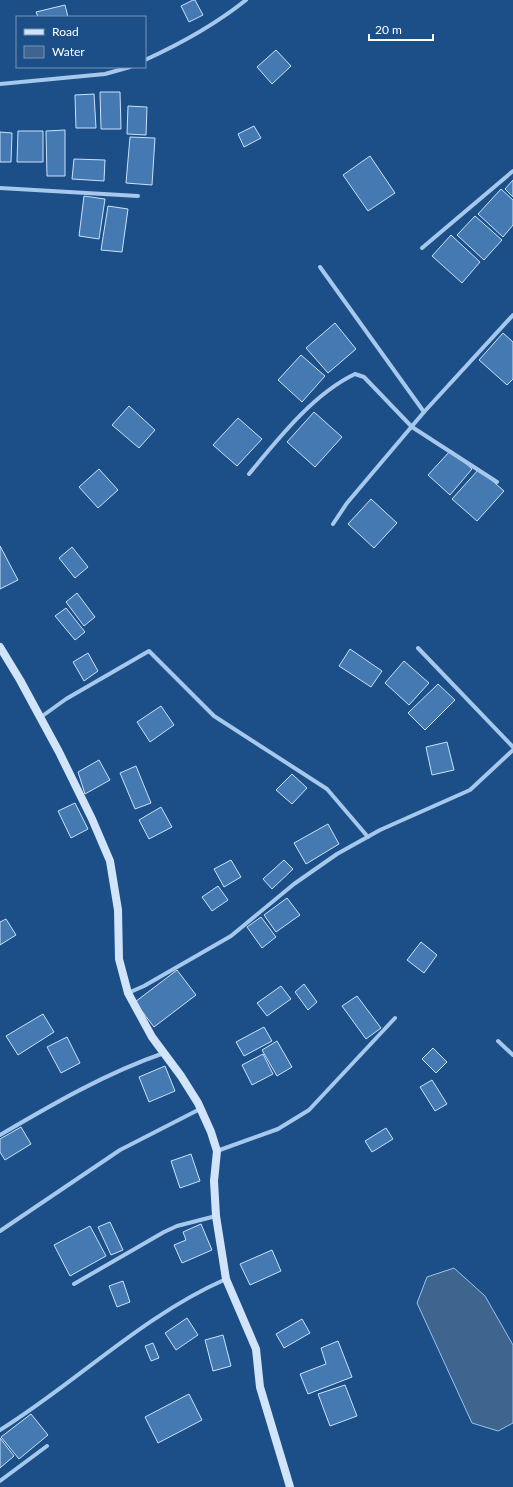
<svg xmlns="http://www.w3.org/2000/svg" width="513" height="1487" viewBox="0 0 513 1487" font-family="Lato,sans-serif">
<style>
.water{fill:#3f658e;stroke:#98c3ee}
.building{fill:#4479b1;stroke:#cbe1f9}
.lines{fill:none;stroke-linecap:round;stroke-linejoin:round}
.street{stroke:#a5c8ec;stroke-width:4}
.secondary{stroke:#d1e4f9;stroke-width:8}
</style>
<rect width="100%" height="100%" fill="#1c4f88"/>
<polygon class="water" points="454,1268 485,1296 513,1345 513,1423 498,1431 472,1423 417,1303 427,1277"/>
<g class="building">
<polygon points="193,0 195,0 203,15 189,22 181,6"/>
<polygon points="65,5 68,17 38,17 36,12"/>
<polygon points="276,50 291,66 272,84 257,67"/>
<polygon points="100,92 120,92 121,129 101,129"/>
<polygon points="94,94 96,128 76,128 75,95"/>
<polygon points="128,106 147,107 146,135 127,134"/>
<polygon points="254,126 261,138 244,147 238,134"/>
<polygon points="65,130 65,176 47,176 46,131"/>
<polygon points="18,131 43,131 43,162 17,162"/>
<polygon points="0,132 12,133 11,162 0,162"/>
<polygon points="130,137 155,138 152,185 126,183"/>
<polygon points="370,156 395,193 368,211 343,175"/>
<polygon points="74,159 105,160 104,181 72,179"/>
<polygon points="513,180 513,197 505,189"/>
<polygon points="501,189 513,200 513,225 503,237 478,214"/>
<polygon points="84,196 105,199 99,239 79,236"/>
<polygon points="108,206 128,209 122,252 101,250"/>
<polygon points="475,216 502,240 484,260 457,235"/>
<polygon points="451,235 480,262 462,283 432,256"/>
<polygon points="335,323 356,349 328,373 306,348"/>
<polygon points="503,333 513,342 513,379 507,385 479,360"/>
<polygon points="301,355 325,376 302,402 278,380"/>
<polygon points="129,406 155,430 139,448 112,425"/>
<polygon points="314,412 342,437 315,467 287,442"/>
<polygon points="238,418 262,439 237,466 213,445"/>
<polygon points="451,450 472,469 450,495 428,475"/>
<polygon points="99,469 118,490 98,508 79,487"/>
<polygon points="479,469 504,491 477,521 452,499"/>
<polygon points="371,499 397,523 374,548 348,524"/>
<polygon points="0,546 18,580 0,589"/>
<polygon points="72,547 88,567 75,578 59,558"/>
<polygon points="77,593 95,617 84,626 66,602"/>
<polygon points="66,608 85,632 75,640 55,616"/>
<polygon points="350,649 382,671 371,687 339,666"/>
<polygon points="88,653 98,671 84,681 73,662"/>
<polygon points="404,661 429,683 409,705 385,683"/>
<polygon points="438,684 455,700 425,730 408,713"/>
<polygon points="161,706 174,725 150,742 137,722"/>
<polygon points="447,742 454,770 432,775 426,747"/>
<polygon points="99,760 110,780 85,794 78,772"/>
<polygon points="136,766 151,803 135,809 120,773"/>
<polygon points="292,774 307,788 292,804 276,790"/>
<polygon points="75,803 88,829 71,838 58,811"/>
<polygon points="161,807 172,827 149,839 139,820"/>
<polygon points="328,824 339,844 306,864 294,843"/>
<polygon points="231,860 241,877 224,887 214,869"/>
<polygon points="284,860 293,869 272,889 263,879"/>
<polygon points="218,886 228,900 212,911 202,897"/>
<polygon points="287,898 300,915 276,932 264,915"/>
<polygon points="261,917 276,937 262,948 247,927"/>
<polygon points="6,919 16,935 0,945 0,922"/>
<polygon points="421,942 437,955 424,973 407,960"/>
<polygon points="177,970 196,995 154,1027 135,1002"/>
<polygon points="304,984 317,1002 308,1010 295,992"/>
<polygon points="281,986 291,999 267,1016 257,1003"/>
<polygon points="357,996 381,1028 366,1039 342,1006"/>
<polygon points="43,1014 54,1032 18,1055 6,1036"/>
<polygon points="264,1027 272,1041 244,1056 236,1042"/>
<polygon points="67,1037 80,1063 61,1073 47,1047"/>
<polygon points="277,1041 292,1067 277,1076 262,1050"/>
<polygon points="433,1048 447,1062 436,1073 422,1059"/>
<polygon points="263,1054 273,1074 252,1085 242,1065"/>
<polygon points="165,1066 175,1091 149,1102 139,1077"/>
<polygon points="432,1080 447,1104 435,1111 420,1087"/>
<polygon points="21,1127 31,1144 5,1160 0,1152 0,1139"/>
<polygon points="386,1128 393,1139 372,1152 365,1141"/>
<polygon points="191,1154 200,1181 180,1188 171,1161"/>
<polygon points="110,1222 123,1250 111,1255 98,1227"/>
<polygon points="201,1224 212,1250 182,1263 174,1245 186,1240 183,1232"/>
<polygon points="90,1226 106,1256 70,1276 54,1245"/>
<polygon points="272,1250 281,1271 250,1285 240,1264"/>
<polygon points="123,1281 130,1302 117,1307 109,1286"/>
<polygon points="187,1318 198,1335 176,1350 165,1333"/>
<polygon points="302,1319 310,1333 284,1348 276,1334"/>
<polygon points="223,1335 231,1366 213,1371 205,1340"/>
<polygon points="338,1341 352,1377 308,1394 300,1374 326,1364 321,1348"/>
<polygon points="153,1343 159,1358 151,1361 145,1346"/>
<polygon points="345,1385 357,1416 330,1426 318,1394"/>
<polygon points="189,1394 202,1420 158,1443 145,1417"/>
<polygon points="31,1414 48,1435 19,1459 1,1437"/>
<polygon points="0,1438 14,1456 0,1468"/>
</g>
<g class="lines">
<g class="street">
<path d="M145 60C180 44 216 24 246 0"/>
<polyline points="0,84 105,74 130,67"/>
<polyline points="0,188 138,196"/>
<polyline points="422,248 513,171"/>
<polyline points="320,267 424,412"/>
<path d="M249 474C278 439 313 394 355 374L364 377 412 427 497 482"/>
<polyline points="333,524 347,503 424,412 513,315"/>
<polyline points="418,648 513,747"/>
<polyline points="41,717 66,699 149,651 214,716 327,789 368,837"/>
<polyline points="128,993 144,986 231,936 294,884 337,854 380,830 470,790 513,750"/>
<polyline points="498,1041 513,1055"/>
<path d="M0 1135C53 1104 106 1073 164 1053"/>
<polyline points="217,1151 278,1129 309,1110 395,1018"/>
<polyline points="0,1231 120,1150 200,1109"/>
<polyline points="74,1284 164,1232 177,1226 216,1216"/>
<path d="M0 1430C77 1382 142 1316 226 1279"/>
<polyline points="0,1481 47,1446"/>
</g>
<polyline class="secondary" points="0,647 20,680 59,752 92,819 110,861 118,910 119,959 128,993 152,1037 181,1076 198,1103 211,1132 217,1151 214,1181 216,1216 226,1279 256,1349 260,1387 290,1487"/>
</g>
<rect x="16" y="16" width="130" height="52" fill="#1c4f88" stroke="#7795b8"/>
<rect x="24" y="29" width="20" height="6" fill="#d1e4f9" stroke="#7795b8"/>
<text x="52" y="36" font-size="12" fill="#ffffff">Road</text>
<rect x="24" y="46" width="20" height="12" fill="#3f658e" stroke="#7795b8"/>
<text x="52" y="56" font-size="12" fill="#ffffff">Water</text>
<path d="M369 34v6h64v-6" fill="none" stroke="#ffffff" stroke-width="2"/>
<text x="375" y="34" font-size="12" fill="#ffffff" stroke="#1c4f88" stroke-width="3" paint-order="stroke">20 m</text>
</svg>
